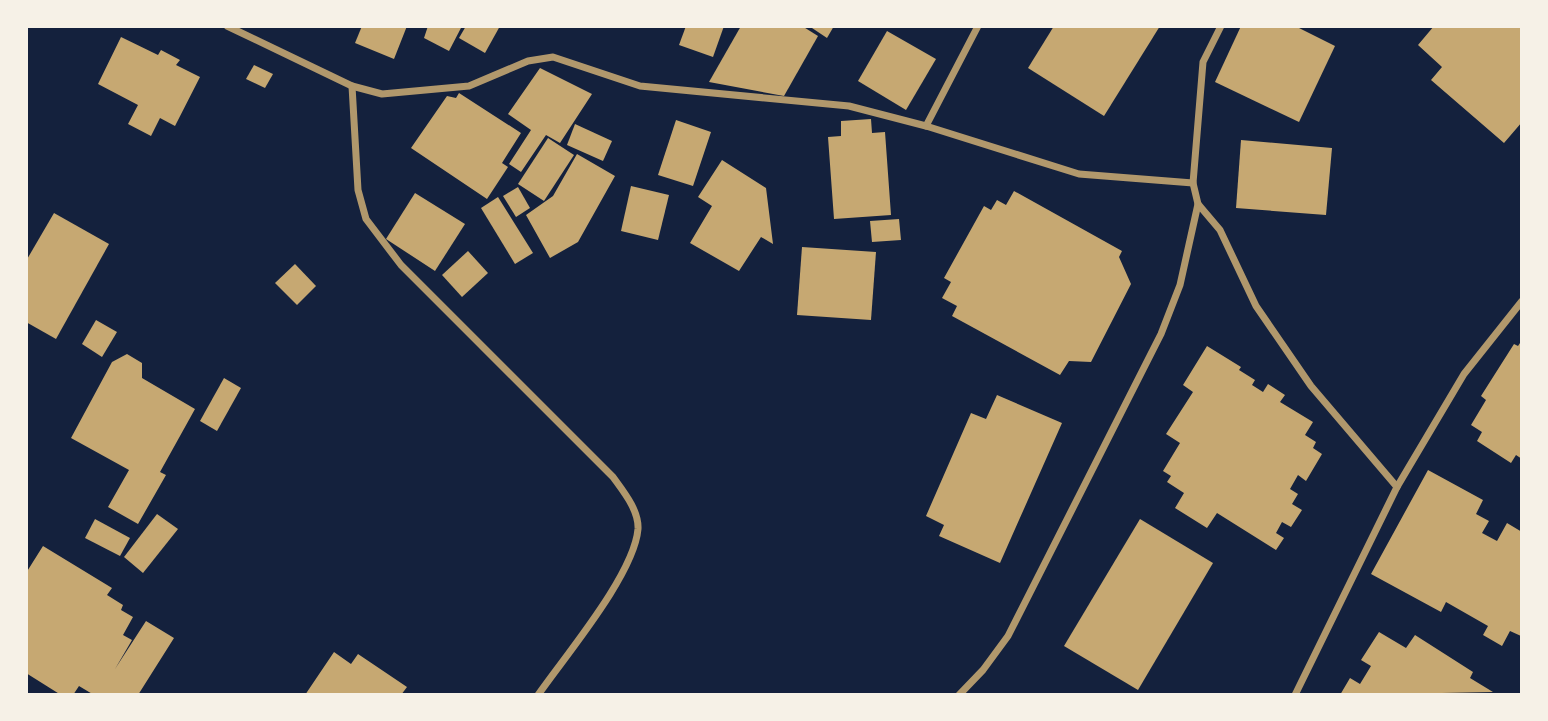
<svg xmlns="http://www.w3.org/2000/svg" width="1548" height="721" viewBox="0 0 1548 721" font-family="Merriweather,serif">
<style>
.building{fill:#c6a872}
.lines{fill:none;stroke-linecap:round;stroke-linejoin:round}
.minor{stroke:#b1986c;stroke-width:7}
</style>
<rect width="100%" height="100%" fill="#14213d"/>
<g class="building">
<polygon points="362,26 407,26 394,59 355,43"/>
<polygon points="428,26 462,26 449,51 424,38"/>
<polygon points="466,26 500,26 485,53 459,38"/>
<polygon points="686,26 724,26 713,57 679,45"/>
<polygon points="741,26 802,26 818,36 784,96 709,82"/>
<polygon points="809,26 834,26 827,38"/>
<polygon points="1054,26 1160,26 1104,116 1028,68"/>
<polygon points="1241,26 1295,26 1335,46 1299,122 1215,82"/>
<polygon points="1434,26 1522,26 1522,122 1504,143 1431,80 1442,67 1418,45"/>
<polygon points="887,31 936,59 906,110 858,81"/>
<polygon points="121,37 158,55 161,50 180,60 176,65 200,77 175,126 160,118 151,136 128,124 138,105 98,84"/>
<polygon points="254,65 273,74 265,88 246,79"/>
<polygon points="540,68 592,94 560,143 546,135 521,172 509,164 531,130 508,114"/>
<polygon points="459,93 521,133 502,163 508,167 487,199 411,148 447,96 456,98"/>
<polygon points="871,119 872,133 885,132 891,215 834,219 828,137 841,136 841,121"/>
<polygon points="676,120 711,132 693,186 658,175"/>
<polygon points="575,124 612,141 603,161 567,145"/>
<polygon points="548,138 574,155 544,201 518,184"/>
<polygon points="1241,140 1332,148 1326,215 1236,208"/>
<polygon points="577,154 615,176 578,242 550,258 526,215 553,196"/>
<polygon points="722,160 766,188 773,244 761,237 739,271 690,243 712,206 698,197"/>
<polygon points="631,186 669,195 658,240 621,231"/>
<polygon points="518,187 530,208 516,217 503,196"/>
<polygon points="1014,191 1122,251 1119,257 1131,284 1091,362 1069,361 1060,375 952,316 957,306 942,298 951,282 944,278 984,206 991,210 997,200 1006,205"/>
<polygon points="415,193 465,224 435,271 386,239"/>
<polygon points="498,197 533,253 515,264 481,208"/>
<polygon points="54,213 109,244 56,339 26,322 26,261"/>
<polygon points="899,219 901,240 872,242 870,221"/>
<polygon points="802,247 876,252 871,320 797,315"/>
<polygon points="468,251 488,273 462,297 442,275"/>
<polygon points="295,264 316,286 297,305 275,283"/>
<polygon points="96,320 117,332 102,357 82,344"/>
<polygon points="1522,340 1522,459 1516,455 1511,463 1477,441 1482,432 1471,425 1486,400 1481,396 1514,344 1518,346"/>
<polygon points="1207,346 1241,367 1239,370 1255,380 1252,385 1263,392 1268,384 1285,395 1280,402 1313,422 1305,435 1316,442 1313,448 1322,454 1306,481 1298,475 1290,489 1298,494 1292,504 1302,510 1291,527 1282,522 1276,533 1284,538 1276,550 1217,513 1207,528 1175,508 1184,493 1167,482 1171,476 1163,471 1180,443 1166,434 1193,392 1183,385"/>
<polygon points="127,354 142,363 142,378 195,409 160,472 166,475 138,524 108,507 129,470 71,438 112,362"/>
<polygon points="224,378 241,388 217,431 200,421"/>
<polygon points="997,395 1062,423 1000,563 939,536 944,525 926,516 971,413 986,419"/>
<polygon points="1428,470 1483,500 1476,514 1489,521 1482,533 1497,541 1507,523 1522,532 1522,634 1521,636 1510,631 1502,646 1483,635 1488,626 1446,602 1441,612 1371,574"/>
<polygon points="157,514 178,529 143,573 124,557"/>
<polygon points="95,519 130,538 120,556 85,538"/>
<polygon points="1140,519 1213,563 1138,690 1064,646"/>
<polygon points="43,546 112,588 107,595 123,605 121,610 133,617 123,635 132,640 115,669 146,621 174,638 138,695 94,695 79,686 73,695 61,695 26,673 26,573"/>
<polygon points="1379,632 1406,648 1415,635 1473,672 1470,678 1493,692 1340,695 1350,678 1360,684 1371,666 1361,660"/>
<polygon points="334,652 351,664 358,654 407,687 401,695 305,695"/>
</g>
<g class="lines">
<g class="minor">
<polyline points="227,26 352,86 382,94 469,86 528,61 553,57 640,86 849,106 926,126 1079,174 1193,183"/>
<polyline points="1221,26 1203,62 1193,183 1198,204 1220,230 1256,306 1311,386 1397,487"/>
<path d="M352 86 358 190 366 219 401 265 613 477C623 491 639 510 638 529 634 575 565 656 538 695"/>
<polyline points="926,126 978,26"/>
<polyline points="959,695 983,670 1008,636 1161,334 1180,285 1198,204"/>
<polyline points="1295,695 1397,487 1464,374 1522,301"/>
</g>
</g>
<rect width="1548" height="721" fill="none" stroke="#f6f1e7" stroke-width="56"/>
</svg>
